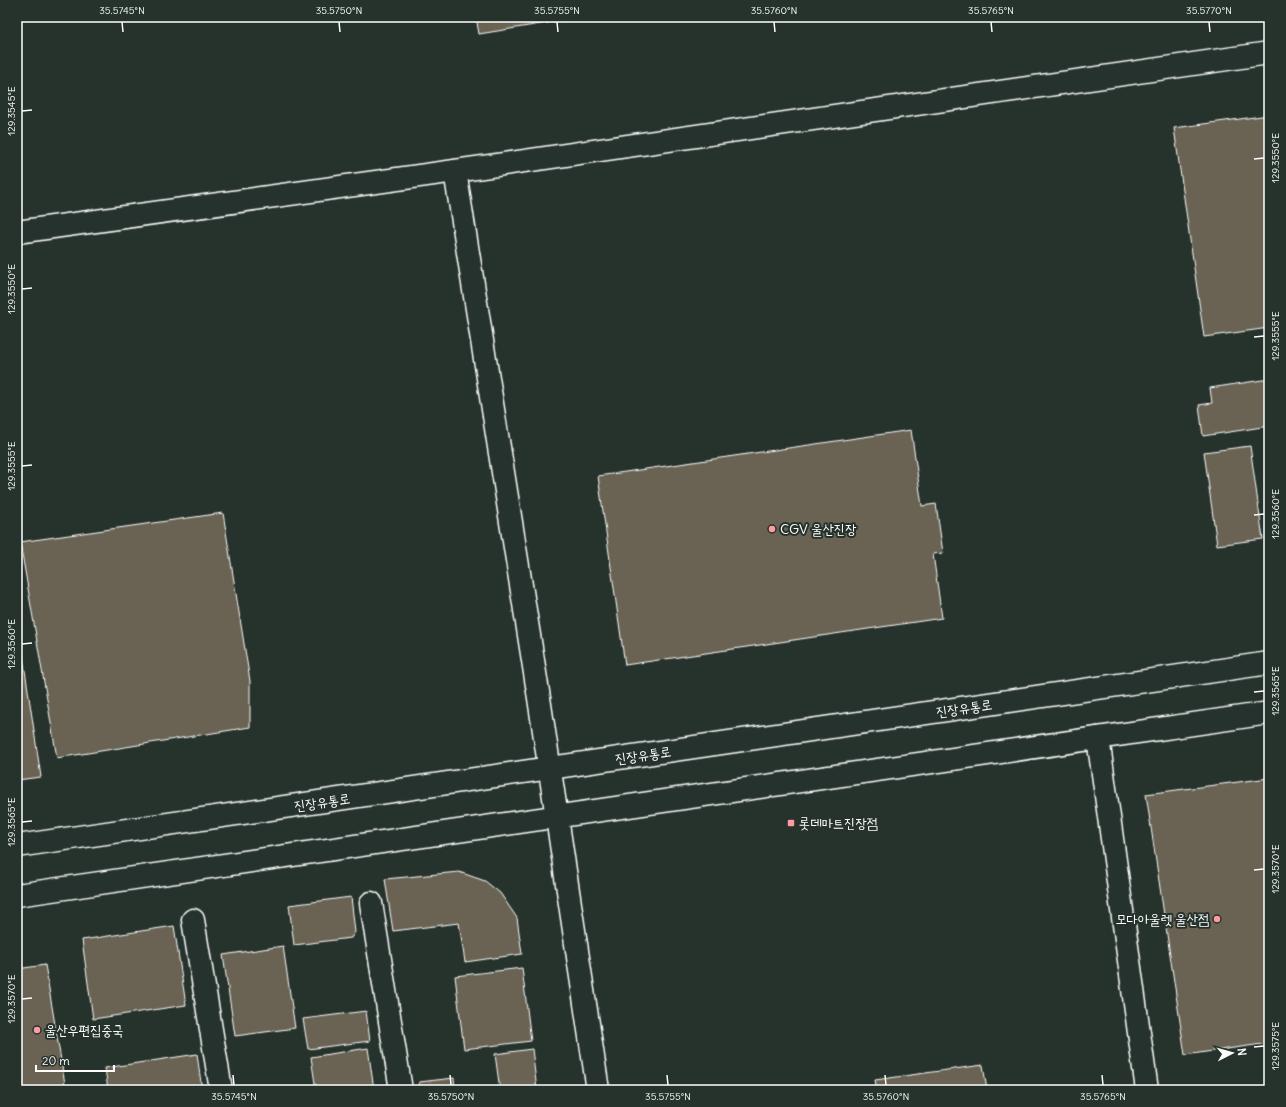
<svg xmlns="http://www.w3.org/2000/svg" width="1286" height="1107" viewBox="0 0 1286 1107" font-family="Delius,'Poor Story',sans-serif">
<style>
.building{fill:#6b6353;stroke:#fff}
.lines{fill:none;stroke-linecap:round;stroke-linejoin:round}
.minor-casing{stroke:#fff;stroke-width:25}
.minor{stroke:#26332d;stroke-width:22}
.ticks{fill:none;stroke:#fff;stroke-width:1.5}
.poi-dot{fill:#ff9aa2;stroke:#26332d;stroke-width:1.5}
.labels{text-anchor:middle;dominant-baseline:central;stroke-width:4;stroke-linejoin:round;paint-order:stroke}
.poi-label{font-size:14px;fill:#fff;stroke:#26332d;text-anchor:start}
.street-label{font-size:14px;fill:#fff;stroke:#26332d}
.neatline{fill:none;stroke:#fff;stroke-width:1.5}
.ticks-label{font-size:10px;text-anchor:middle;fill:#fff}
</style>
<rect width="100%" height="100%" fill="#26332d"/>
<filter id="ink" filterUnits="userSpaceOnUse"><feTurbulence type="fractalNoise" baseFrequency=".025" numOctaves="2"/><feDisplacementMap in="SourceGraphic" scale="8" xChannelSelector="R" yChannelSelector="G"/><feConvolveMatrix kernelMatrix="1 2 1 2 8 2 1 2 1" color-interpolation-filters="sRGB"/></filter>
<g filter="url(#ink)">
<g class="building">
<polygon points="476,17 584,17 479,34"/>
<polygon points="1269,115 1269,328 1204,337 1174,128"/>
<polygon points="1269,379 1269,426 1203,436 1199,405 1212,403 1210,388"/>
<polygon points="911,430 922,506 936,504 943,553 933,554 942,618 625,665 598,476"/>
<polygon points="1250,446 1263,539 1217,545 1204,452"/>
<polygon points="223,513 250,681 250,727 57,758 20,542"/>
<polygon points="17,617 41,777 17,780"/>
<polygon points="1269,778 1269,1043 1185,1055 1146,794"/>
<polygon points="459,872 485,881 500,893 517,918 522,954 465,962 459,923 393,931 385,879"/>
<polygon points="351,897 355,932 351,938 294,945 289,905"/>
<polygon points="174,926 186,1005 93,1019 82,940"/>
<polygon points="283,946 295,1028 235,1036 223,955"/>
<polygon points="45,965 66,1090 17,1090 17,969"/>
<polygon points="522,968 531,1041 464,1049 455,976"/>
<polygon points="366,1011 370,1041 308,1049 303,1019"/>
<polygon points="368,1048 374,1090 316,1090 311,1057"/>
<polygon points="532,1049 537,1090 500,1090 495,1054"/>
<polygon points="197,1054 202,1090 108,1090 105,1068"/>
<polygon points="983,1065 987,1090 877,1090 875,1080"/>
<polygon points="454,1078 455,1090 420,1090 419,1082"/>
</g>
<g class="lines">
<defs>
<g id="minor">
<polyline points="455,171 539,698 598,1090"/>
<polyline points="17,232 455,171 1269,53"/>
<polyline points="1098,738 1147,1090"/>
<polyline points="17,846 1269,663"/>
<polyline points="17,895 1269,713"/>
<polyline points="371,903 401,1090"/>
<polyline points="193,920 221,1090"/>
</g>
</defs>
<use href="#minor" class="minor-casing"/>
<use href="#minor" class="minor"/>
</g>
</g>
<path class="ticks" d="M122 22 123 32M339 22 340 32M557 22 558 32M774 22 775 32M991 22 992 32M1209 22 1210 32M22 111 32 110M1254 159 1264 158M22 289 32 288M1254 337 1264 336M22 466 32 465M1254 515 1264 514M22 644 32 643M1254 692 1264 691M22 822 32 821M1254 870 1264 869M22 999 32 998M1254 1047 1264 1046M233 1075 234 1085M450 1075 451 1085M667 1075 668 1085M885 1075 886 1085M1102 1075 1103 1085"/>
<g class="poi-dot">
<circle cx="772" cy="529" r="4"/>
<rect x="787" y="819" width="8" height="8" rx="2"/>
<circle cx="1217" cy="919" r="4"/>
<circle cx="37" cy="1030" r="4"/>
</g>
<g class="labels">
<g class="poi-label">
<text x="780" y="529">CGV 울산진장</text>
<text x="799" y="823">롯데마트진장점</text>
<text x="1209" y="919" text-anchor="end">모다아울렛 울산점</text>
<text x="45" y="1030">울산우편집중국</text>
</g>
<g class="street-label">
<text transform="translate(964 708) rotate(-8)">진장유통로</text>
<text transform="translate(643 755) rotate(-8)">진장유통로</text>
<text transform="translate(322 802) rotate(-8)">진장유통로</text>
</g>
</g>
<rect width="1286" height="1107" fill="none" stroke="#26332d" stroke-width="44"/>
<g transform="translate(1232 1053) rotate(84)" stroke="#26332d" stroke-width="3" paint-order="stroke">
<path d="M0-3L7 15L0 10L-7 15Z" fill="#ffffff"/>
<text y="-6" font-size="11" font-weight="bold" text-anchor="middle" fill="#ffffff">N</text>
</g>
<path d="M36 1065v6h78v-6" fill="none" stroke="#ffffff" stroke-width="2"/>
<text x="42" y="1065" font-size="12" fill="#ffffff" stroke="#26332d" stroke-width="3" paint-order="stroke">20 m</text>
<rect x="22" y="22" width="1242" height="1063" class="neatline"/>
<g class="ticks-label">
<text x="122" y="14">35.5745°N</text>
<text x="339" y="14">35.5750°N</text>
<text x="557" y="14">35.5755°N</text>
<text x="774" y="14">35.5760°N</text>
<text x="991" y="14">35.5765°N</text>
<text x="1209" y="14">35.5770°N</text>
<text transform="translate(11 111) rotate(-90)" y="4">129.3545°E</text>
<text transform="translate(1275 158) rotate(-90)" y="4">129.3550°E</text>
<text transform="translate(11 289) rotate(-90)" y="4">129.3550°E</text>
<text transform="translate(1275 336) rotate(-90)" y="4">129.3555°E</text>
<text transform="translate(11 466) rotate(-90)" y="4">129.3555°E</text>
<text transform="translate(1275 514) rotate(-90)" y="4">129.3560°E</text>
<text transform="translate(11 644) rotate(-90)" y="4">129.3560°E</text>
<text transform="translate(1275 691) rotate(-90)" y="4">129.3565°E</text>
<text transform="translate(11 822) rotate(-90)" y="4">129.3565°E</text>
<text transform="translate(1275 869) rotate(-90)" y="4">129.3570°E</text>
<text transform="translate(11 999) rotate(-90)" y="4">129.3570°E</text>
<text transform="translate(1275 1046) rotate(-90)" y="4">129.3575°E</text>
<text x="234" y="1100">35.5745°N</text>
<text x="451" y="1100">35.5750°N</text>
<text x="668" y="1100">35.5755°N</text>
<text x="886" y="1100">35.5760°N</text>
<text x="1103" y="1100">35.5765°N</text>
</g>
</svg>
